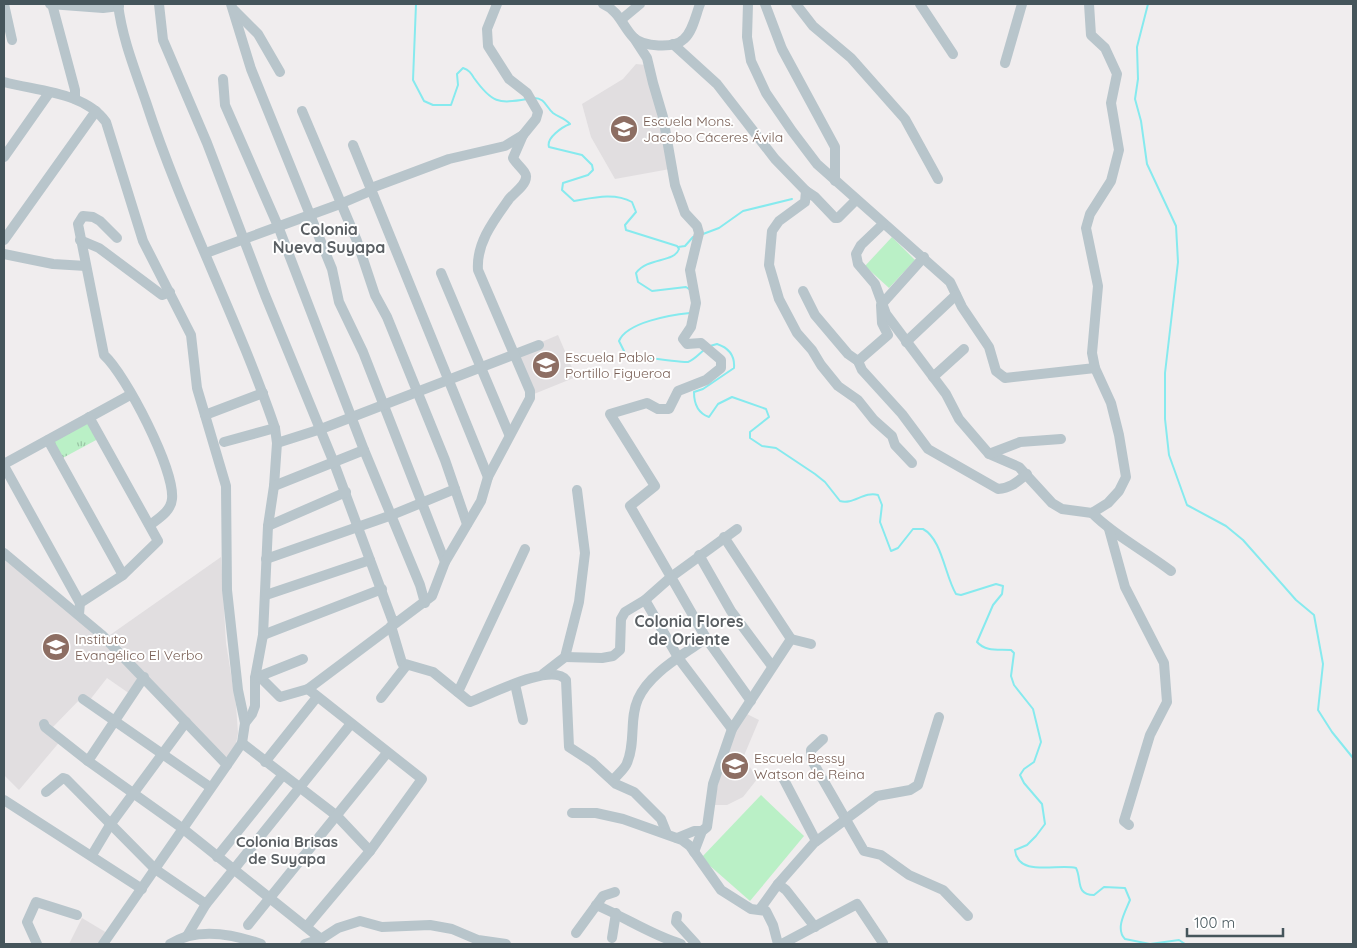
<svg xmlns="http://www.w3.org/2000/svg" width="1357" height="948" viewBox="0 0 1357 948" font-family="Quicksand,sans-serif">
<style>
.education{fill:#e1dee0}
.grass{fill:#baf0c6}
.park{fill:url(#park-tufts)}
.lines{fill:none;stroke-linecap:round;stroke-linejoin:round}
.stream{stroke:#86eaee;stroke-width:2}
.minor{stroke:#b8c5cb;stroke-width:10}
.labels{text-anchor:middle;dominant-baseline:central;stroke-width:4;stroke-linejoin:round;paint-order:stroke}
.education-label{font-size:14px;fill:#785e54;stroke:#fff;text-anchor:start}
.neighbourhood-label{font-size:15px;font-weight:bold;fill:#5a5f63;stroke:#fff}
.quarter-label{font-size:16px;font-weight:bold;fill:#5a5f63;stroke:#fff}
</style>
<defs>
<pattern id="park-tufts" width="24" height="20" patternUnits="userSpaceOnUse" patternTransform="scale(1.25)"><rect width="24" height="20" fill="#baf0c6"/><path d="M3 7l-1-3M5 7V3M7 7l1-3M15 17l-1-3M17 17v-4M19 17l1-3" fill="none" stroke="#99c5a4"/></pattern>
</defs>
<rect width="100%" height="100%" fill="#f0edee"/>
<g class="education">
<polygon points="636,64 646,65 670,169 615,179 591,137 582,104 623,79"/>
<polygon points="558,335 576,377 534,394 516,353"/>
<polygon points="221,557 226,643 236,705 238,733 236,744 225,760 110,635"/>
<polygon points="4,558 76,616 141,679 130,694 107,678 89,701 83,696 51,729 62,739 19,790 4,775"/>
<polygon points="745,713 759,720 743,758 758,778 743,797 727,805 713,805 729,741"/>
<polygon points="82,918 107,933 100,944 69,944"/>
</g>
<g class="grass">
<polygon points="892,237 915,260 889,288 865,266"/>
<polygon points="761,795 804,836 750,901 701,858"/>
</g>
<polygon class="park" points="89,422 98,439 59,460 50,443"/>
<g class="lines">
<g class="stream">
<path d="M416 4 413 80 424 101 433 105H451L458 85 457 74 463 68C469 70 471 73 474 78 492 103 498 104 527 99"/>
<polyline points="1148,4 1137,47 1138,79 1135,99 1141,121 1147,164 1176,226 1178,262 1165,373 1165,419 1169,455 1187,505 1226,526 1243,540 1296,600 1314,615 1323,664 1318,710 1332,732 1353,758"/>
<path d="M534 98C545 98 546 107 553 113 558 117 565 118 570 124 562 127 546 138 549 147L582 155 592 165 593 170 588 175 563 183 562 190 574 201C592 198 614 192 632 202L636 212 625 225 626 230 677 246 679 249C674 263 648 257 636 273L638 282 652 291 686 287 689 289"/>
<polyline points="703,234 719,228 743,211 792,199"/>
<polyline points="678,247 685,246 693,237"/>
<path d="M690 313C671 315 627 322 619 341L626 355C635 356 684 363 688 362 694 360 699 354 704 350"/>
<path d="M710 346 717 344C729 348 735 356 734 368L703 389 694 392C694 403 697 413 709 417L718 404 732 397 766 409 769 417 750 432V438L762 446 776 448 815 474 825 482 840 501C853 505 864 491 878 495L882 505 880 522 891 551 898 548 913 529H923C942 539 945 576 956 594L961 595 996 584 1003 586 1002 594 993 605 977 642C986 652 998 649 1011 650L1014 653 1011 676 1014 685 1033 709 1041 742 1034 762 1024 769 1020 775 1024 783 1042 804 1045 824 1036 836 1027 845 1015 850C1018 878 1059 863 1076 868 1082 879 1075 895 1094 895L1104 887 1125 888 1130 900C1125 912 1115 929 1125 939L1150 944 1179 940 1185 944"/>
</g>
<g class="minor">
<polyline points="4,4 12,40"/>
<polyline points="50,4 103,8 119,6"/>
<polyline points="52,4 75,90 75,99"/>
<path d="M118 4C122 38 135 70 146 102 182 213 237 317 275 428L277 443 274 486 268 526 263 635 255 678V706L252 714 245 723"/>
<polyline points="159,4 163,40 207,143 265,295 334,463 393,622 397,621"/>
<polyline points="231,4 251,69 332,269 339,302 363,352 445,562"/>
<path d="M603 4C619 11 622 25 633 37 643 47 674 49 684 39 693 31 696 14 700 4"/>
<polyline points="748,4 747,37 751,61 766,93 792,131 817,164 950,282 962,307 989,347 996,371 1005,378 1095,368"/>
<polyline points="765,4 782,49 835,147 835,181"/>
<polyline points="796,4 813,26 851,58 905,119 938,179"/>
<polyline points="920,4 953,54"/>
<polyline points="234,10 258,34 280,72"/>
<polyline points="622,19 640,4"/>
<polyline points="673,44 717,84 775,159 806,191 805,202 779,221 772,231 769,265 779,299 797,333 812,350 821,365 838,386 858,400 874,420 892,436 895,445 912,463"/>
<polyline points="1005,63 1022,4"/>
<polyline points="223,79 225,105 278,226 364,450 420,585 425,603"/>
<path d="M4 82C37 91 85 92 106 122L143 241 191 335 197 388 226 486 227 590 238 690 245 723 242 743 227 765 103 944"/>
<polyline points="302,111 357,241 375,295 387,317 445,460 467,524"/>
<polyline points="353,145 488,477"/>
<polyline points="4,157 49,93"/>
<polyline points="806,191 815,197 835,218 838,218 856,200"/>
<polyline points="883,224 861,245 856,254 858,264 875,284 886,314 946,394 959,419 989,454 1019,467 1052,503 1062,509 1092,513 1108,503 1119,491 1126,477 1119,435 1111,403 1095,368 1092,353 1098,286 1086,228 1090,214 1111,181 1119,150 1111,103 1117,74 1105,48 1091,35 1089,4"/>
<path d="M117 238 100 221 93 217 83 216 78 224 104 355C126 375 175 470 172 499 171 511 159 518 150 525"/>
<polyline points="4,240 96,111"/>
<polyline points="80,240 99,248 162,295 170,292"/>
<polyline points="206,253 340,204 368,192 374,187 449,159 505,146 523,135 536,119 538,112 527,93 509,79 488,46 487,29 497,4"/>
<polyline points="4,254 53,264 86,266"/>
<polyline points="441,273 509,434"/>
<path d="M803 291 815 315 848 354 858 361 862 370 902 414 928 449 998 489C1011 488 1017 482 1027 474"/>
<polyline points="906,342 956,295"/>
<polyline points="858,361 888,335 882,323 881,305 924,257"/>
<polyline points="933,377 964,349"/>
<polyline points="205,415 263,393"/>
<polyline points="48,440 123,575"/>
<polyline points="224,442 275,428"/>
<polyline points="277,443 321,429 539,345"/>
<polyline points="989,454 1020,442 1061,439"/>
<polyline points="4,464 130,395"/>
<polyline points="4,466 80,603"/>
<polyline points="274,486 364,450"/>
<path d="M1092 513C1115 536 1145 551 1171 571"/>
<polyline points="268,526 346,492"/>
<polyline points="737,529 671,577 706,638 751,701"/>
<polyline points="1109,529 1125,587 1164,663 1167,702 1150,735 1124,821 1129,825"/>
<polyline points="724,537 791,639"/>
<polyline points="4,553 102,635 227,765"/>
<polyline points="699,555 731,611 772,666"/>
<polyline points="266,559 392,515 455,489"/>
<polyline points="266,595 370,560"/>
<polyline points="645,600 679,659 732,729"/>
<polyline points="79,614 80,603 123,575 158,541 89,417"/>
<path d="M391 626 402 663 433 672 470 702C489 695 552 662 566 680L569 747 592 762 616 784 634 792 661 819 667 834"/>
<polyline points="263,635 382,589"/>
<polyline points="791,639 811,644"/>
<polyline points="565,657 602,658 613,656 620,650 621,619 625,612 645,600 671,577 630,506 655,486 610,414 647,403 658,409 669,409 678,391 706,380 721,368 721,360 701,343 687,344 683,339 691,327 696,303 690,270 699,233 697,226 685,213 675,185 663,117 653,83 647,58 634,38"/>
<polyline points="543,674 565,657 579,602 585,553 577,490"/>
<path d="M259 676 280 697 308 689 432 596 445 562 481 501 488 477 530 398V391L478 270C476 243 494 220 509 199 514 193 526 185 526 177 527 172 516 164 513 158L523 135"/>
<polyline points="144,677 88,761 182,828 321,939"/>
<polyline points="255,678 303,659"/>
<polyline points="515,684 523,720"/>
<polyline points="458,692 525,549"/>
<polyline points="381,698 406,666"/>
<polyline points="83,699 210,787"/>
<polyline points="44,724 45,727 88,761"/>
<polyline points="823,739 811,750 811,759 864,851 881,855 909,875 943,890 968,916"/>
<polyline points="242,743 337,816 370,851"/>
<polyline points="265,762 317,697"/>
<polyline points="782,776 816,841"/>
<path d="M613 780C617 775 625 769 627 763 636 742 629 719 638 699 650 672 684 655 706 638"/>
<polyline points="46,792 63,778 66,779 155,869 206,904"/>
<polyline points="4,800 142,889"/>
<polyline points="572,813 596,813 623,819 682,840 690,846 721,890 751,909 766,911 773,925 778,944"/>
<polyline points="677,838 694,831 702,831"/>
<polyline points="694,852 702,831 707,827 713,784 732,729 791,639"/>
<polyline points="92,855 110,825 186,722"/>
<polyline points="217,857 282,776"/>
<polyline points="778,884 786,890 815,927"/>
<path d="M596 905C625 917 651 935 681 944"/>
<polyline points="760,909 778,884 814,843 877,796 910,790 918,785 939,717"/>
<polyline points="677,916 676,922 696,944"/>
<polyline points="248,925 387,753"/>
<polyline points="307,926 370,851 422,779 308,689"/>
<polyline points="576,933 603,896 615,892"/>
<polyline points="187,936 206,904 350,725"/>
<polyline points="612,938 616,913"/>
<polyline points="37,944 27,922 36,902 77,915"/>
<path d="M170 944C197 927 233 934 261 944"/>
<polyline points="305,944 321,939 338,928 360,921 382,927 430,925 452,929 478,940 506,944"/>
<polyline points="782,944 857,904 883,943"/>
</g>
</g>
<defs>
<symbol id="school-disc" viewBox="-11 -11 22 22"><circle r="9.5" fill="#8d6e63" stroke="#fff"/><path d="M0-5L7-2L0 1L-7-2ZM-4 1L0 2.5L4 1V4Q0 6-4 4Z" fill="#fff"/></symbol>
</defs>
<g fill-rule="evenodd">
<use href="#school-disc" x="608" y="113" width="32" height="32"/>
<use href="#school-disc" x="530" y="349" width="32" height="32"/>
<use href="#school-disc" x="40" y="631" width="32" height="32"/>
<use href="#school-disc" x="719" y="750" width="32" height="32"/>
</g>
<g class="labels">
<g class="education-label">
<text x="643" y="121">Escuela Mons.<tspan x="643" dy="16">Jacobo Cáceres Ávila</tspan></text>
<text x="565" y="357">Escuela Pablo<tspan x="565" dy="16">Portillo Figueroa</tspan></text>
<text x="75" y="639">Instituto<tspan x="75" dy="16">Evangélico El Verbo</tspan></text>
<text x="754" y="758">Escuela Bessy<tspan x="754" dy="16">Watson de Reina</tspan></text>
</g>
<g class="neighbourhood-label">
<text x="287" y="841">Colonia Brisas<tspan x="287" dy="17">de Suyapa</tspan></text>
</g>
<g class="quarter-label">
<text x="329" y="229">Colonia<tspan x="329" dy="18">Nueva Suyapa</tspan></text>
<text x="689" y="621">Colonia Flores<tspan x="689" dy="18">de Oriente</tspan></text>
</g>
</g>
<rect width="1357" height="948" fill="none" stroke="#45555b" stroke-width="10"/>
<path d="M1187 928v8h96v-8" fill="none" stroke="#45555b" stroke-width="2.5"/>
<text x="1194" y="928" font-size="15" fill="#45555b" stroke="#ffffff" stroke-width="4" paint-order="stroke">100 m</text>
</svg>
